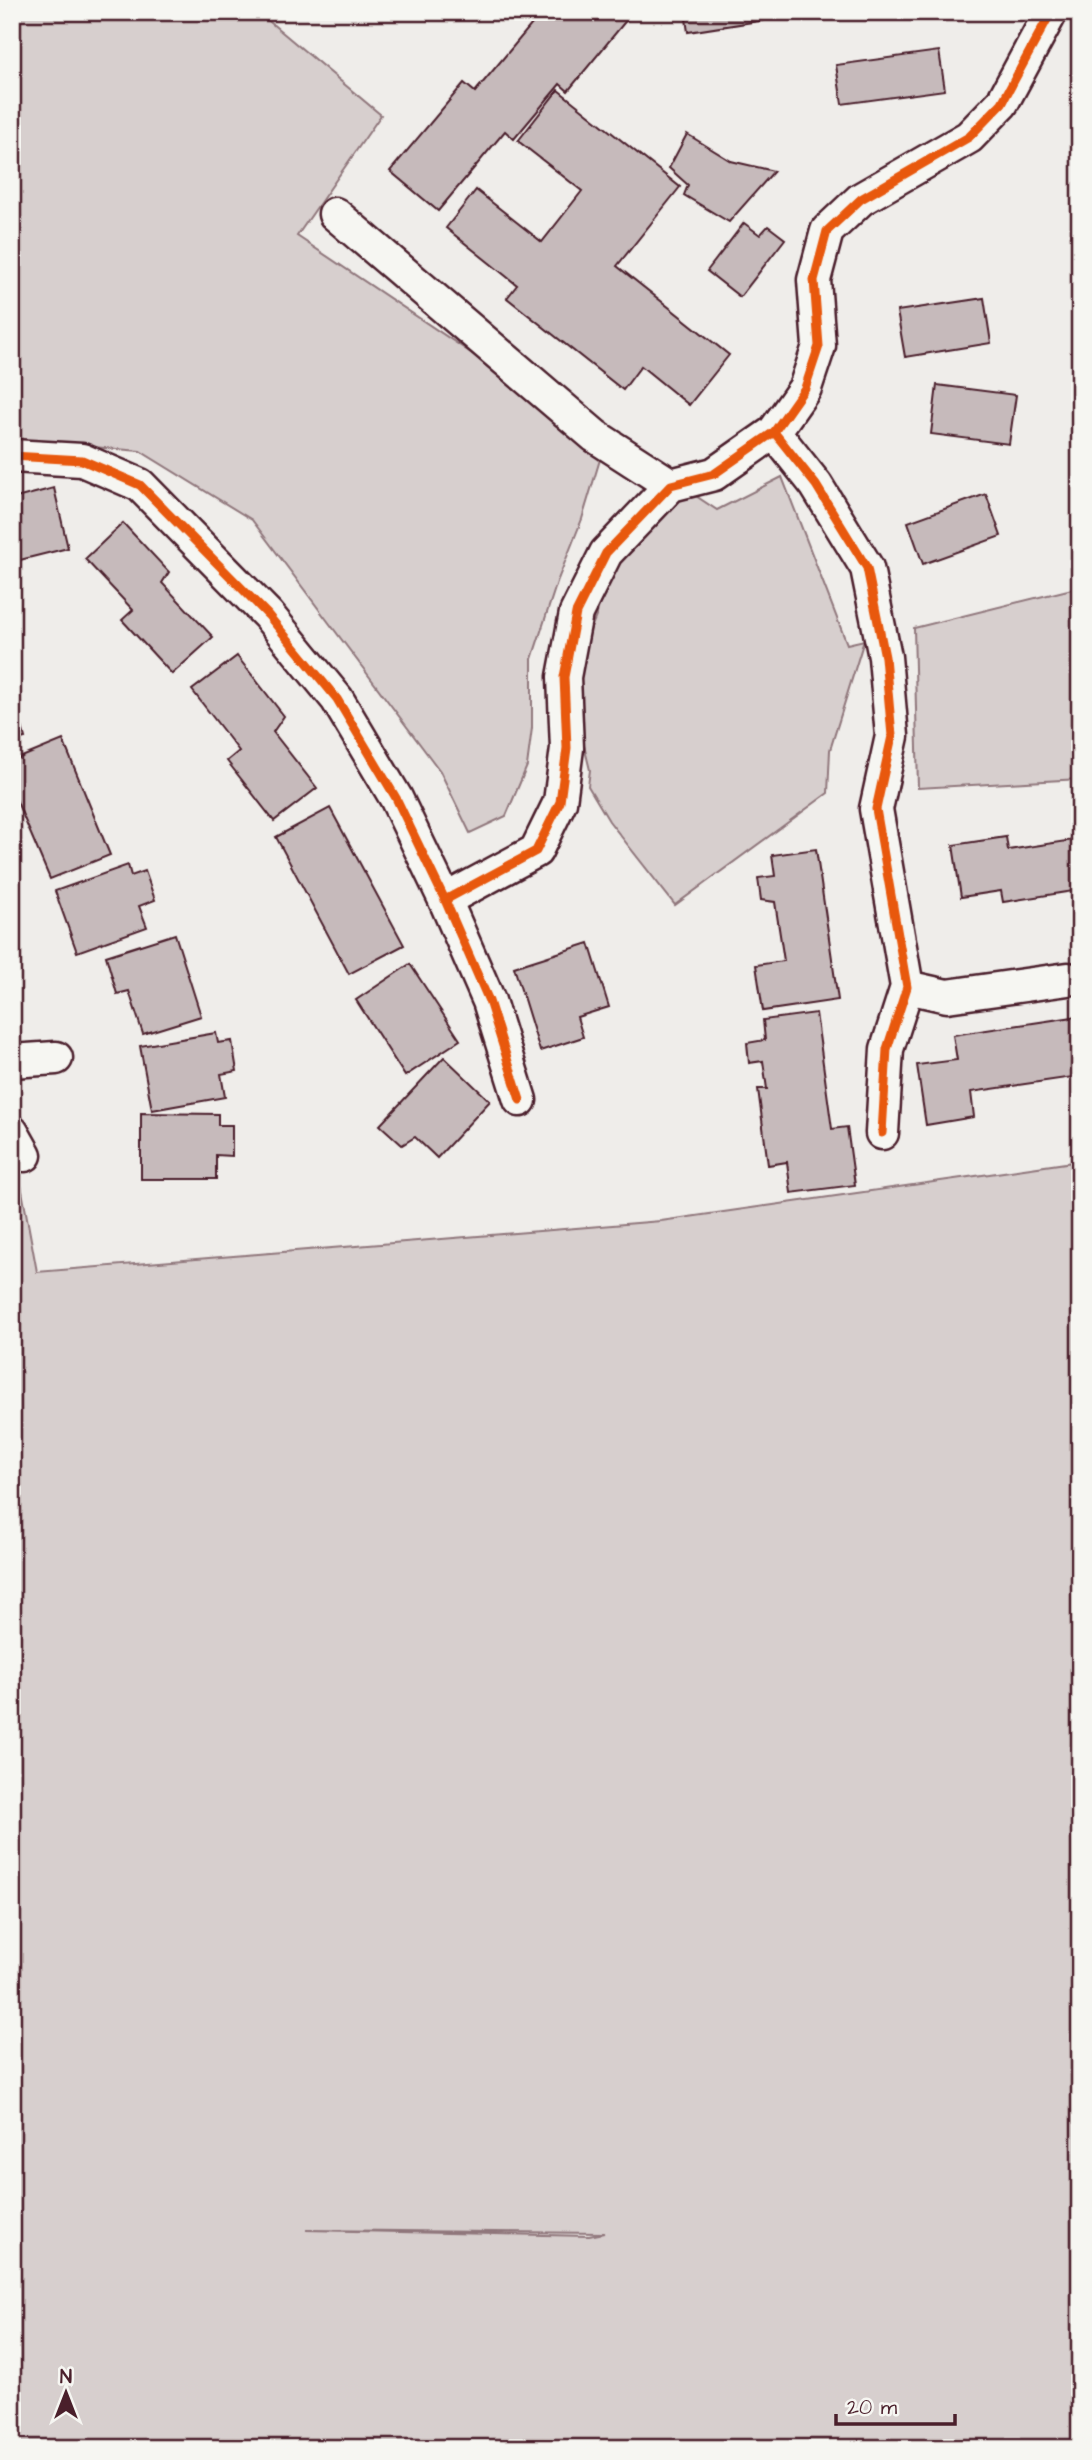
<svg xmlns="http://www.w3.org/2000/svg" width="1092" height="2460" viewBox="0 0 1092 2460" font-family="'Architects Daughter',sans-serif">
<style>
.green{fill:#d7cfce;stroke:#90777c;stroke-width:2;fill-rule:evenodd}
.building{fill:#c6babb;stroke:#4a1f2b;stroke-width:2}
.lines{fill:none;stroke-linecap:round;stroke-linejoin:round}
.street-casing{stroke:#4a1f2b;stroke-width:37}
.street{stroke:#f6f6f2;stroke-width:32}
.cycleway-casing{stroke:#f6f6f2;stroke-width:13}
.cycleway{stroke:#e8590c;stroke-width:9}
</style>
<rect width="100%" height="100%" fill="#efedea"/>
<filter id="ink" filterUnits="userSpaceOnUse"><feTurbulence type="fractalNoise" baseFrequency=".0143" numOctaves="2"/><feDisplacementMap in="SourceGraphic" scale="14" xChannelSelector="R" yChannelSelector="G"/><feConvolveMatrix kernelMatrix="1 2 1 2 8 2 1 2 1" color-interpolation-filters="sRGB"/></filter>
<g filter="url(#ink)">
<g class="green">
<polygon points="12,12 258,12 381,115 297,236 605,443 582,519 557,582 532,659 532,728 527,766 506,816 470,833 440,771 252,520 140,451 34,442 12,445"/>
<polygon points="651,466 717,510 782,477 847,644 864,640 830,750 828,793 675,905 609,821 588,786 590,770 580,729 581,652 597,614 604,580"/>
<polygon points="1080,587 1080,779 918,788 914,628"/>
<path d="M12 1157 18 1169 37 1272 661 1221 1080 1161V2448H12ZM306 2230H307L604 2233 589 2236Z"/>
</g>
<g class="building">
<polygon points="542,12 633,12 568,91 560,84 514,139 505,131 438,211 390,171 464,83 475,92"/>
<polygon points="685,12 783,12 784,17 688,32"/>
<polygon points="939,51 945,90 842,104 836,65"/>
<polygon points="558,90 680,187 617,266 729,355 689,405 641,366 623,390 507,298 517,285 446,228 476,190 542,242 582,191 518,141"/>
<polygon points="687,134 731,161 774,171 729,222 684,195 688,185 669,168"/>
<polygon points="744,223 760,235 768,226 785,239 740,297 707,271"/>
<polygon points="984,298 991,343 905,357 897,311"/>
<polygon points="937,385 1016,395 1009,444 931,434"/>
<polygon points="54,488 68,548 12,562 12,499"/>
<polygon points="986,494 1001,536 923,564 908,522"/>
<polygon points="123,523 169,572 162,583 213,637 172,674 122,620 133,610 85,559"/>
<polygon points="237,656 284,716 273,732 317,788 274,821 227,761 239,751 192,690"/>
<polygon points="12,688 25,738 12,741"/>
<polygon points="63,740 110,855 50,879 12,790 12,761"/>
<polygon points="330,808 404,945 349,974 276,837"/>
<polygon points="1006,837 1008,850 1080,839 1080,890 1003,902 1001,891 961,897 953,845"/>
<polygon points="816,849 838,1000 763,1011 756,965 784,961 775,902 761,900 758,878 775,876 772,855"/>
<polygon points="128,865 131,876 145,871 155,900 139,906 147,927 77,952 55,891"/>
<polygon points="175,934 201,1016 143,1034 129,991 117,994 106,956"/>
<polygon points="589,943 609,1007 577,1017 583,1037 540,1051 514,967"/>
<polygon points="410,964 460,1040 405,1076 356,1000"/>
<polygon points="816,1013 832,1129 847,1127 855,1185 791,1193 787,1162 768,1165 758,1089 767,1089 763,1061 749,1063 747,1043 765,1040 763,1020"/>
<polygon points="1080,1016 1080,1076 971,1092 974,1117 926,1125 917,1065 957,1060 953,1035"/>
<polygon points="216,1033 218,1043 232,1041 237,1071 221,1074 225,1097 152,1110 140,1046"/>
<polygon points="444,1057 490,1101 437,1158 415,1137 402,1145 380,1125"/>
<polygon points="141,1113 218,1114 218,1125 232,1125 232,1156 216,1155 216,1179 141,1179"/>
</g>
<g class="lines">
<defs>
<g id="street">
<polyline points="335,214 595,436 671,485"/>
<polyline points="774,432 816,485 867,568 885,657 892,736 876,809 907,987 887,1049 882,1133"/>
<polyline points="12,456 82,460 140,485 268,615 337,699 396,798 445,900 489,1001 520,1100"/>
<polyline points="445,900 536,851 560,802 567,748 564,677 576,613 606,553 671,485 714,474 774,432 805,388 819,346 814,280 827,231 861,199 969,137 1002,103 1051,12"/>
<polyline points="907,987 947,996 1068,979"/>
<polyline points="12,1061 56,1058"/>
<polyline points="12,1132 25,1155"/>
</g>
</defs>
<use href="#street" class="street-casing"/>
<use href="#street" class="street"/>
<defs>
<g id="cycleway">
<polyline points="774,432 816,485 867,568 885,657 892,736 876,809 907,987 887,1049 882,1133"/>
<polyline points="12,456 82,460 140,485 268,615 337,699 396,798 445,900 489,1001 520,1100"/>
<polyline points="445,900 536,851 560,802 567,748 564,677 576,613 606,553 671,485 714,474 774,432 805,388 819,346 814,280 827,231 861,199 969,137 1002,103 1051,12"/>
</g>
</defs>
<use href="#cycleway" class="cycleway-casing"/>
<use href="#cycleway" class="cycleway"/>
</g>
</g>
<rect width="1092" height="2460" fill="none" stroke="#f6f6f2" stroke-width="42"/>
<rect x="21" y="21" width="1050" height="2418" fill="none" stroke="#4a1f2b" stroke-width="2.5" filter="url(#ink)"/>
<g transform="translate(66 2393)" stroke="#f6f6f2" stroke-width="5" paint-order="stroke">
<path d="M0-5L12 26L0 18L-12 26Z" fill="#4a1f2b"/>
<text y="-10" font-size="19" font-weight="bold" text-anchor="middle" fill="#4a1f2b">N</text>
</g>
<path d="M836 2414v10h119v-10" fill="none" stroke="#4a1f2b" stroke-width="3.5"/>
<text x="847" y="2414" font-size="21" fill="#4a1f2b" stroke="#f6f6f2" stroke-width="5" paint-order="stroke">20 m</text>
</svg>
